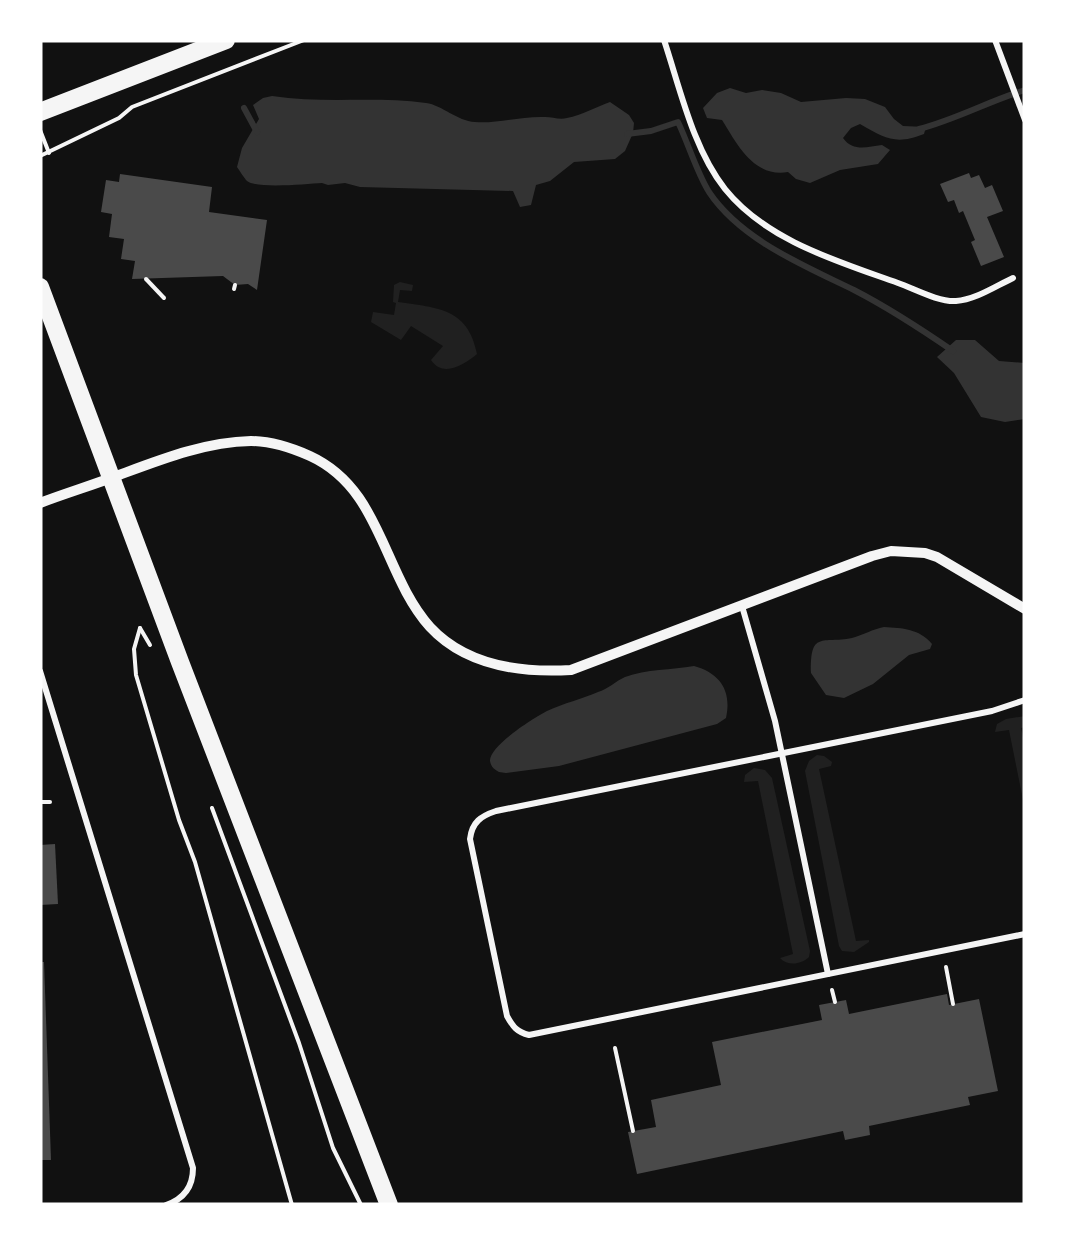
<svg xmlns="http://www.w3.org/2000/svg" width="1065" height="1245" viewBox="0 0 1065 1245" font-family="Quicksand,sans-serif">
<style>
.green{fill:#202020}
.water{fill:#333}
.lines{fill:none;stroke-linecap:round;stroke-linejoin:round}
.stream{stroke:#333;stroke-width:6}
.building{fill:#4a4a4a}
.path{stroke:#f5f5f5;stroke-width:4}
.service{stroke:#f5f5f5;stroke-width:6}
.minor{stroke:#f5f5f5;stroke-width:10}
.tertiary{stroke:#f5f5f5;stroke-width:18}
</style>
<rect width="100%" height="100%" fill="#111"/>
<g class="green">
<path d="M400 282 413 285 412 291 400 290 398 302C438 308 468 308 477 354 464 365 443 378 431 360L443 346 411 326 401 340 371 322 373 312 394 315 396 303 393 302 394 285Z"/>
<polygon points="1025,716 1025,727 1021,728 1025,746 1025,810 1009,730 995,732 997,724 1006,719"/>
<polygon points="817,755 824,756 832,762 831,766 819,769 856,941 869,940 869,942 854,952 842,951 839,946 805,771 809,761"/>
<path d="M754 768 765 770 772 778 810 951 809 957C801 965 787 966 780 958L793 954 758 781 744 782 745 775Z"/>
</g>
<g class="water">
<path d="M730 88 746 93 762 90 781 93 801 102 846 98 865 99 885 107 894 119 903 126 926 127 924 134C896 145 886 139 860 124L851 128 843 138C853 152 867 147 882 145L890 150 878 164 840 170 810 183 796 179 788 172C754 178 737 144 722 120L707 118 703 108 717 93Z"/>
<path d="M272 96C323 104 375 96 426 103 442 105 457 121 475 122 495 124 522 116 545 117 552 117 560 120 567 118 582 115 596 107 610 102L629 115 634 123 633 133 625 151 615 159 574 162 550 181 536 185 531 205 520 207 513 191 360 187 345 183 328 185 322 183C306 184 257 189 247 181 244 178 240 171 237 167L242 148 259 119 253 105 263 98Z"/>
<polygon points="956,340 975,340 999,361 1025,363 1025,419 1005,422 981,417 954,373 937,357"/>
<path d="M884 627C902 628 920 629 932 644L930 649 909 655 873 684 844 698 826 695 811 673C810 630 822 644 852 638 863 635 873 629 884 627Z"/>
<path d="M694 666C720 673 732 691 726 718L717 724 559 766 506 773 499 772C494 769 491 767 490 761 489 746 535 717 547 711 564 703 582 699 598 692 608 689 616 681 625 677 646 669 672 670 694 666Z"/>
</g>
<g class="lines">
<g class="stream">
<polyline points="244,108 257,132"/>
<path d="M919 129C955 120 989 101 1025 90"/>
<path d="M627 134 651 131 678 122C688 143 697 173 709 192 741 240 805 266 854 290 889 308 921 329 953 351"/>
</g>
</g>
<g class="building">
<polygon points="969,173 971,178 979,175 985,188 992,185 1003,211 987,217 1004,257 981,266 971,242 975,240 963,211 959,213 954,200 948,202 940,184"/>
<polygon points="120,174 212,187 209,212 267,220 257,290 248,284 235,285 223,276 132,279 135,261 121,259 124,239 109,237 112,214 101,212 106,180 119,182"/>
<polygon points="55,844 58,904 40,905 40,845"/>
<polygon points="40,962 44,962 51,1160 40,1160"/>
<polygon points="947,994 949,1005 979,999 998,1091 968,1097 970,1105 869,1126 870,1135 845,1140 843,1131 637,1174 628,1132 656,1127 651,1100 721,1085 712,1042 822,1020 819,1005 846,1000 849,1014"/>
</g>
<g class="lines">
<g class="path">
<polyline points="40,130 49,153"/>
<polyline points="40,156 119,118 132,107 304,40"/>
<polyline points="146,279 164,298"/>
<polyline points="234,289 235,285"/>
<polyline points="140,628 150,645"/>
<polyline points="140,628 134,649 136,675 179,820 195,862 292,1205"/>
<polyline points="40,802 50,802"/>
<polyline points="212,808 299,1043 333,1148 361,1205"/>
<polyline points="946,967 953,1004"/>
<polyline points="832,990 835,1002"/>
<polyline points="615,1048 633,1131"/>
</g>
<g class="service">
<path d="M664 40C680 88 693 149 725 189 767 241 837 261 898 283 915 289 938 302 956 301 975 300 996 286 1013 278"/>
<polyline points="995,40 1025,120"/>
<polyline points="742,606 775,721 828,974"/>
<path d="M40 671 193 1168C193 1187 184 1199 166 1205"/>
<path d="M1025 700 992 711 496 811C481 816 472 822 470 839L507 1016C513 1027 517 1032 529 1035L1025 934"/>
</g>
<path class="minor" d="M40 503C66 493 93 485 119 475 162 459 205 442 251 441 271 441 292 448 310 456 382 489 382 573 430 627 466 666 521 673 571 670L872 556 891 551 925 553 937 557 1025 609"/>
<g class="tertiary">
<polyline points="40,112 226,40"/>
<polyline points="40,287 180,662 389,1205"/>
</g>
</g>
<rect width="1065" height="1245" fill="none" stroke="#ffffff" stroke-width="85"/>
</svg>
